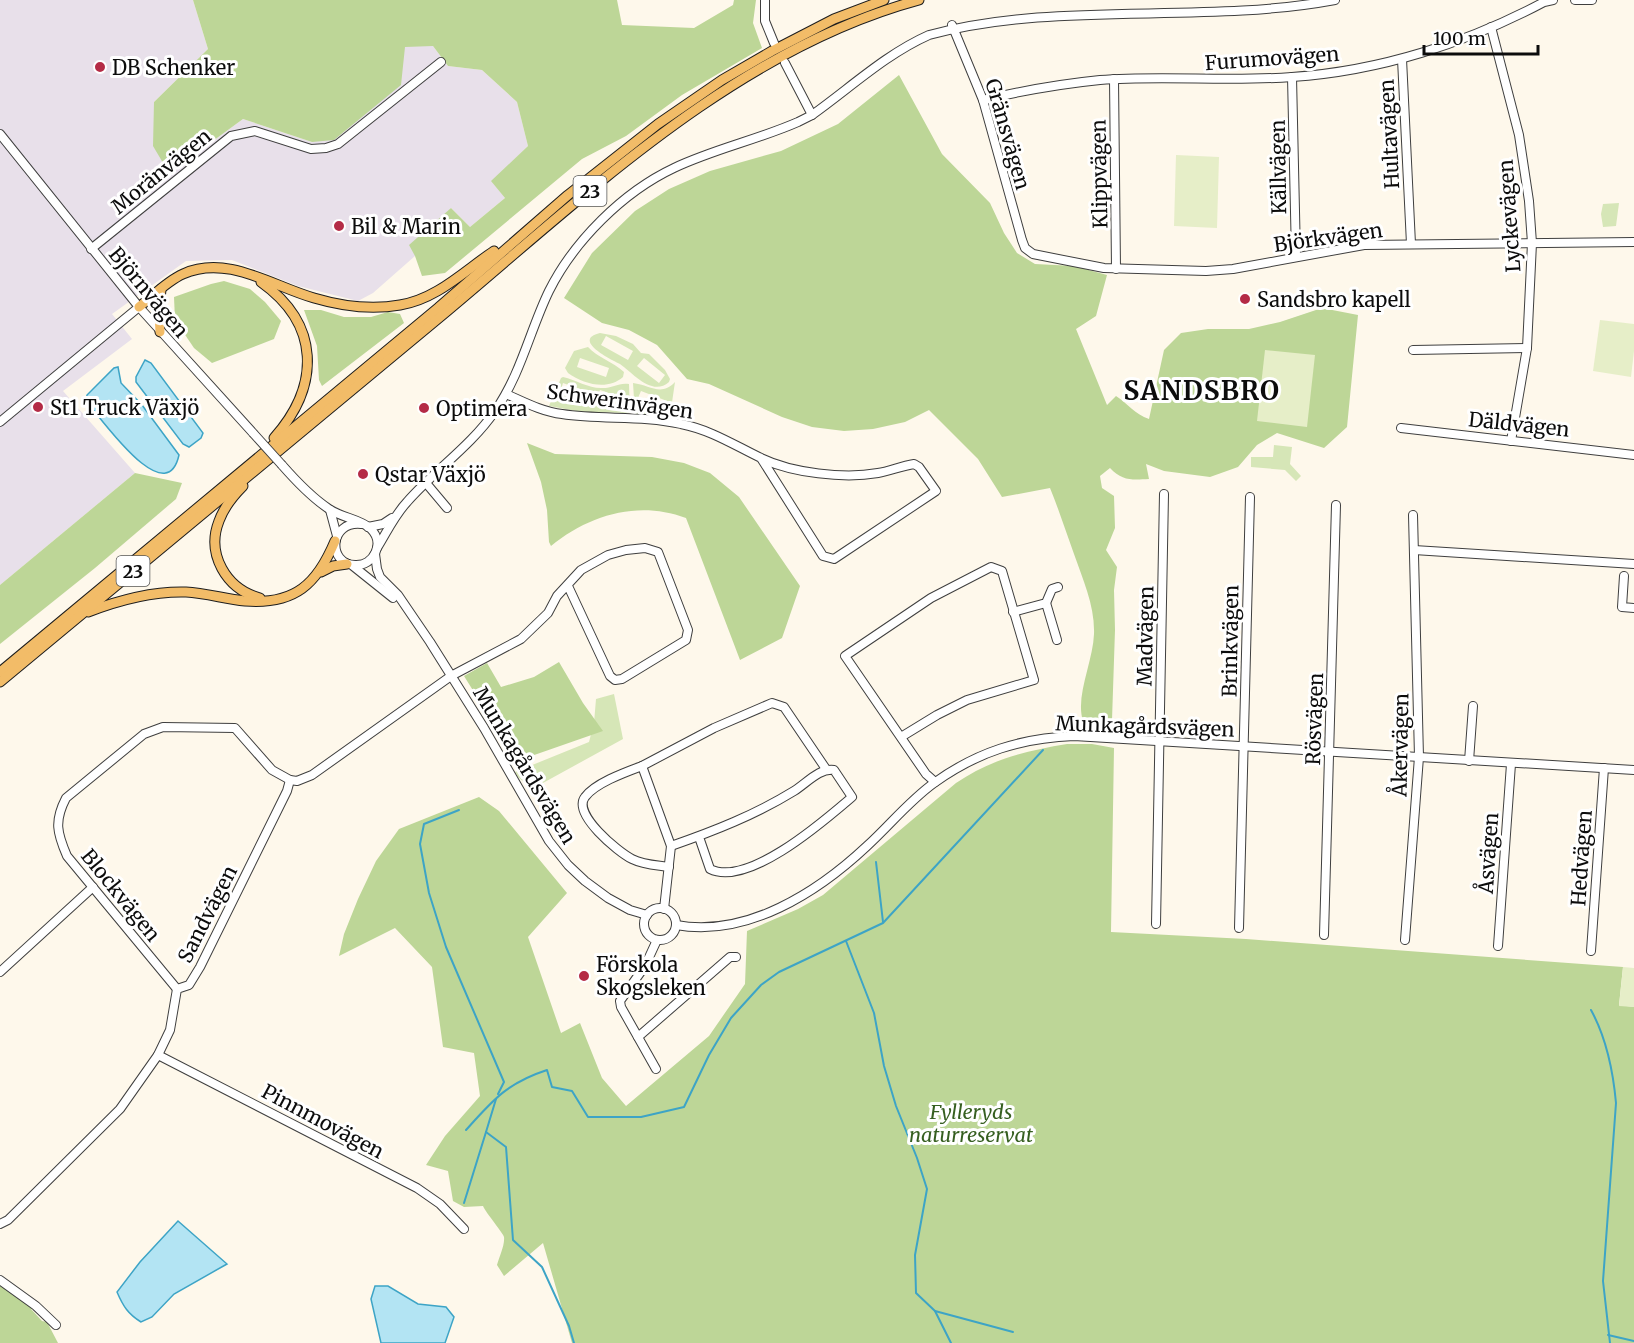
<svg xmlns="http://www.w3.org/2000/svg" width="1634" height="1343" viewBox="0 0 1634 1343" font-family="Merriweather,serif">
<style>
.industrial{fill:#e8e0ea}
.green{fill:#d6e6b7;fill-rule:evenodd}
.forest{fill:#bdd697}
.pitch{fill:#e6eec8}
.water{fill:#b3e4f3;stroke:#3da4c6;stroke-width:1.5}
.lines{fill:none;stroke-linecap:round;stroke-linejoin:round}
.stream{stroke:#3da4c6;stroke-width:2}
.minor-casing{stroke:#3f3f3f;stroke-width:10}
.major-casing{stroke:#1d1d1d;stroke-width:11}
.minor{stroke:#fff;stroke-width:8}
.major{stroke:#f2bc68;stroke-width:9}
.minor-bridge-casing{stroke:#3f3f3f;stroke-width:10;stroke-linecap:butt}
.minor-bridge{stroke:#fff;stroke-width:8}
.poi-dot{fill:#b42b46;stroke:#fff;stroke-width:2}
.labels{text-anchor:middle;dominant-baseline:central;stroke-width:6;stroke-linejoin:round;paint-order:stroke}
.shield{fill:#fff;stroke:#555;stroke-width:1.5}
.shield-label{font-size:18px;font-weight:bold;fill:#0c0c0c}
.street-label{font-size:20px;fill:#0c0c0c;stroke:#fff}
.poi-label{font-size:20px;fill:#0c0c0c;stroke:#fff;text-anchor:start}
.park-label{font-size:20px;font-style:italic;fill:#365f20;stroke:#fff}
.district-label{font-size:26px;font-weight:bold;letter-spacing:1.5px;fill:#0c0c0c;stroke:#fff}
</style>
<rect width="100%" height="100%" fill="#fef8eb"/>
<polygon class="industrial" points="0,0 193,0 208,49 154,102 169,173 243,119 312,142 405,46 433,46 448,66 482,70 517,102 528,146 492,181 505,198 470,227 451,208 415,256 373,293 358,301 298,286 232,260 186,261 112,314 132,339 63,391 135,473 0,585"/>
<g class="green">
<polygon points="1619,203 1616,226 1603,227 1601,214 1603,204"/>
<path d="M600 333 616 336 633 344 641 353 649 354 665 370 670 379 669 382C652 397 633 373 620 364 612 360 571 340 600 333ZM606 336 633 351 628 360 601 345ZM644 358 665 375 659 383 637 366Z"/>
<path d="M588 347C598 358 612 361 624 372L623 377C607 391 584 384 568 373L565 368 574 351ZM580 358 609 368 606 377 577 367Z"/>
<path d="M563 377C576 380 588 388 601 388 611 389 619 382 629 384L630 413 582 412 549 406 561 378ZM563 383 588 392 585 402 560 393ZM600 390 626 399 623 408 597 399Z"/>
<path d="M675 382 670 416 635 414 633 383C650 385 661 397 675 382ZM641 391 667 401 664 410 637 400Z"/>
<polygon points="1274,445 1292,447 1290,464 1301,476 1296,481 1285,470 1251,467 1251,457 1273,457"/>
<polygon points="614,694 623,739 532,789 518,777 515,772 589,742 594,723 596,699"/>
</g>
<g class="forest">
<polygon points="193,0 617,0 622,25 694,28 733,5 734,0 756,0 753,23 762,48 682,95 626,136 582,159 445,273 422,276 415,256 409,245 451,208 470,227 505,198 491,181 528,146 517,102 482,70 448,66 433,46 405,47 401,85 334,140 312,142 243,119 169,173 153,146 154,102 208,49"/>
<path d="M899 75 942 154 990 203 1004 233 1017 253 1035 264 1074 266 1107 275 1096 316 1076 329 1107 405 1116 396C1128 404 1135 414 1149 419L1164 350 1181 333 1208 329H1249L1280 322 1322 308 1358 315 1347 427 1324 448 1277 433 1257 445 1238 467 1210 477 1164 471 1146 464 1149 479C1132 480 1122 481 1110 468L1100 476 1102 488 1114 496 1115 528 1106 550 1117 567 1114 590 1115 630 1112 720 1099 726 1083 721C1075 696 1093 662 1094 634 1095 606 1083 580 1074 554 1066 532 1059 510 1050 488L1002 497 978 459 929 410 905 422 873 429 844 431 812 427 782 417 709 384 687 379 657 345 629 330 602 323 564 298 592 253 635 211 669 189 710 171 781 151 838 124Z"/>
<polygon points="224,281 250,289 265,302 281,321 274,339 212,363 194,348 175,320 174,297 211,284"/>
<polygon points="304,310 321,310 344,317 371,317 388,312 400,314 404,323 322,386 319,380 317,346"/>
<path d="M527 443 555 454 652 457 684 463 710 473 739 497 800 586 782 638 740 660 686 518C638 500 589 515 551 546L549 542 547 510 541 482Z"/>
<polygon points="135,473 182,483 176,499 95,568 0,644 0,585"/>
<polygon points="559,662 583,703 603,731 517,761 464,676 487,663 501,687 534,677"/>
<path d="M1067 744H1092L1114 748 1111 932 1246 939 1623 967 1619 1005 1634 1007V1343H572L543 1243 504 1276 497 1265C499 1257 505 1245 504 1237 504 1234 486 1213 483 1206L464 1207 453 1201 448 1171 426 1165 445 1136 480 1096 474 1053 443 1047 432 967 395 928 339 956 344 934 358 899 376 861 399 829 479 797 499 811 567 893 528 937 561 1033 580 1023 602 1078 626 1106 709 1036 745 984 747 931 798 909 823 895 956 783C992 759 1025 751 1067 744Z"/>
<polygon points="0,1284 33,1308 31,1309 42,1321 47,1322 58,1343 0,1343"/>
</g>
<g class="pitch">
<polygon points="1176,155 1219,157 1217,228 1174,226"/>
<polygon points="1600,320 1634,324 1634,351 1631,377 1593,371"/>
<polygon points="1265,350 1315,355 1307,427 1257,421"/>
<polygon points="1623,967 1634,968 1634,1007 1619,1006"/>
</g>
<g class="water">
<polygon points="145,360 151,363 203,433 201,438 189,447 183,444 136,382 136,377"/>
<path d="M118 367 121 383 142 405 179 455C166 513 99 415 86 401L87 395 114 368Z"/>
<path d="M178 1221 227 1264 174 1294 152 1317 141 1322C128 1314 123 1306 117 1292L140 1262Z"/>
<polygon points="375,1286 388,1286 418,1304 446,1307 454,1317 445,1343 381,1343 371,1299"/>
</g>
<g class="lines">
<g class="stream">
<polyline points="459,810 424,824 420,844 429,893 446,947 504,1082 498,1094"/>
<polyline points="876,862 883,922"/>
<polyline points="846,941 874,1013 884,1066 896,1106 917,1158 927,1189 915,1255 916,1293 935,1311 951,1343"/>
<path d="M1591 1010C1607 1039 1613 1070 1616 1103L1603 1281 1610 1343"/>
<polyline points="496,1099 486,1132 506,1147 513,1240 542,1267 569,1326 574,1343"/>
<path d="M466 1130C493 1100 507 1083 547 1070L552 1087 572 1091 588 1117H641L684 1107 709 1055 731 1018 761 985 779 972 883 923 1043 750"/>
<polyline points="464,1203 486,1132"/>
<polyline points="935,1311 1013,1332"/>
<polyline points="1608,1335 1634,1341"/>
</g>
<defs>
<g id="minor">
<polyline points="765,0 765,21 774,43"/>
<polyline points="1575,0 1592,0"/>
<polyline points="952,25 983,100 1022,240 1025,248 1033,254 1104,268 1206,271 1233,269 1364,245 1634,242"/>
<polyline points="1491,27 1519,135 1529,201 1532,243 1527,348 1511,441"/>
<polyline points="1402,59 1411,244"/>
<polyline points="785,63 812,115"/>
<polyline points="1292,77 1296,256"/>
<polyline points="1114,79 1116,269"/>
<path d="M983 100C1021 91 1060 84 1100 80 1164 75 1228 82 1292 77 1380 71 1467 43 1544 2L1553 0"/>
<polyline points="0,134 139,307 253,433"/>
<polyline points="91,249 231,136 255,131 311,149 326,148 338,144 441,62"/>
<polyline points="1413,350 1527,348"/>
<path d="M506 394C524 402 543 412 562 414 602 420 642 415 681 424 711 430 734 445 761 458 792 473 844 479 878 473 890 471 901 466 914 464L919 467 936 491 834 559 823 556 761 458"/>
<polyline points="0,422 139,307"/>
<polyline points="1401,428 1634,455"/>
<path d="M282 465C296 481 311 497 329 509 342 518 361 519 371 529 385 543 374 566 355 565 327 564 329 521 361 524"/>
<polyline points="426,483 447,508"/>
<polyline points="330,510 337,536"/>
<polyline points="368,527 383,524 392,518"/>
<path d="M377 548C387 532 394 516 407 502 435 470 471 446 495 411 521 374 530 330 549 291 574 241 623 192 674 168 714 149 757 140 798 122L812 115C850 88 886 54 929 35 1058 0 1201 25 1335 0"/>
<polyline points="1414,550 1634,564"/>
<polyline points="375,554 377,569 380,577 398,595 430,642 484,728 549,841 568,865 585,881 608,898 630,910 647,915"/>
<polyline points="353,566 393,598"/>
<polyline points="1624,576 1622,607 1634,608"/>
<polyline points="1046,603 1057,640"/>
<polyline points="1013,612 1046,603 1052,589 1058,587"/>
<polyline points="901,737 937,715 967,700 1034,680 1002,571 991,567 931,598 845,656 926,774 935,782"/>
<polyline points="1469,761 1473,706"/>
<path d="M642 766C626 772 595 783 585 797 572 814 618 852 632 859 644 865 656 865 669 867"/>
<path d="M671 846C714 831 755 815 794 791 807 783 819 768 834 770L852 797C825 820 748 888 710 869L699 837"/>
<circle cx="660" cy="924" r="16"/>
<polyline points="664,909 671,846 642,766 714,728 772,703 784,707 826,769"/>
<polyline points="1156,924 1164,494"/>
<path d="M676 925C747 938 818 892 867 846 890 825 909 801 934 783 977 752 1021 738 1074 736L1634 770"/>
<polyline points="1239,928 1250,497"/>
<polyline points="1324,935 1336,505"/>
<polyline points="1405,940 1419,757 1413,515"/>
<polyline points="1498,946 1511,764"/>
<polyline points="1591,951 1604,768"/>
<polyline points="0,972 93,887"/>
<path d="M177 989 67 856C57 833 54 821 66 798L144 734 163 727 235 728 272 770 290 780"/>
<polyline points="638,1037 730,957 736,957"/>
<polyline points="158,1055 417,1188 440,1204 464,1229"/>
<polyline points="656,1069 621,1007 620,1001 645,966 657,940"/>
<polyline points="0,1224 8,1220 120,1109 158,1055 170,1030 177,989 189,985 200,967 287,791 290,780 297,781 312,775 451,676 521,639 548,613 557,596 581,570 608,555 626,550 645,548 658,552 688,630 686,640 622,679 615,680 610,676 568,586"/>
<polyline points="0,1280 36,1306 56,1325"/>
</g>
<g id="major">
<path d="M261 282C320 324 321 385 274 438"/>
<path d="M139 307C153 296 167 281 183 274 227 254 272 286 314 298 341 306 372 310 400 305 437 299 464 271 494 251"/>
<polyline points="160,332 159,312 161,289"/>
<path d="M243 486C233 496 224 507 219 521 206 554 226 589 260 598"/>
<polyline points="321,572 333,566 347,564"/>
<path d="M88 612C119 600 152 591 186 592 206 593 225 599 245 601 295 605 317 584 335 541"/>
<polyline points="0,672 438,308 568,195 658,124 722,80 772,51 834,19 884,0"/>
<path d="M0 682C147 560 294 439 440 317 584 197 734 50 919 0"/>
</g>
</defs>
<use href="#minor" class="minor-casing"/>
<use href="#major" class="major-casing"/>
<use href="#minor" class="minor"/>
<use href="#major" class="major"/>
<defs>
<polyline id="minor-bridge" points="253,433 282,465"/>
</defs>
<use href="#minor-bridge" class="minor-bridge-casing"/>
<use href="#minor-bridge" class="minor-bridge"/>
</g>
<g class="poi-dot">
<circle cx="100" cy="67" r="6"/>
<circle cx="339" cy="226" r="6"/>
<circle cx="1245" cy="299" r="6"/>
<circle cx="38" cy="407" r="6"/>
<circle cx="424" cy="408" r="6"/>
<circle cx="363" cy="474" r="6"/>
<circle cx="584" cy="976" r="6"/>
</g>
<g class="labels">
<g class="shield">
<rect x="573.5" y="176" width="33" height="30" rx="4.5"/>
<rect x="116.5" y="556" width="33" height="30" rx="4.5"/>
</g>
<g class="shield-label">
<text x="590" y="191">23</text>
<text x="133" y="571">23</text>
</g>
<g class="street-label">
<text transform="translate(1272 58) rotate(-4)">Furumovägen</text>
<text transform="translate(1008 134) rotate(74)">Gränsvägen</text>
<text transform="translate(1389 134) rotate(-93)">Hultavägen</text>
<text transform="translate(1278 167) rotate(-91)">Källvägen</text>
<text transform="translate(161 171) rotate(-39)">Moränvägen</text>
<text transform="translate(1099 174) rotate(-91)">Klippvägen</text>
<text transform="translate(1509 216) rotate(-94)">Lyckevägen</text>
<text transform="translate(1328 237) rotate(-8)">Björkvägen</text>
<text transform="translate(149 292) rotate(50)">Björnvägen</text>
<text transform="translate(620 401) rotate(8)">Schwerinvägen</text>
<text transform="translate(1519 424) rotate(6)">Däldvägen</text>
<text transform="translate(1145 636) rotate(-89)">Madvägen</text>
<text transform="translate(1230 641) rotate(-89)">Brinkvägen</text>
<text transform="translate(1314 719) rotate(-88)">Rösvägen</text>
<text transform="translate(1145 726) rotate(2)">Munkagårdsvägen</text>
<text transform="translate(1400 745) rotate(-89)">Åkervägen</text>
<text transform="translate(525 765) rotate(59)">Munkagårdsvägen</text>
<text transform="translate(1488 853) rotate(-86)">Åsvägen</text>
<text transform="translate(1581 858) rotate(-86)">Hedvägen</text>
<text transform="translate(121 895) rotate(51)">Blockvägen</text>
<text transform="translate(207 914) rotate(-63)">Sandvägen</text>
<text transform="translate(323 1121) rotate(28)">Pinnmovägen</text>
</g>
<g class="poi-label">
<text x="112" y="67">DB Schenker</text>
<text x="351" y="226">Bil &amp; Marin</text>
<text x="1257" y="299">Sandsbro kapell</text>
<text x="50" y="407">St1 Truck Växjö</text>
<text x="436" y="408">Optimera</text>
<text x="375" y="474">Qstar Växjö</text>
<text x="596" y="964">Förskola<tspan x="596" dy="23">Skogsleken</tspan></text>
</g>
<g class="park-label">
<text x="971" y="1111">Fylleryds<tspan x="971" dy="23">naturreservat</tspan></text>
</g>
<g class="district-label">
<text x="1202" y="390">SANDSBRO</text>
</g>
</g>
<path d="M1424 45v9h114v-9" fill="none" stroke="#0c0c0c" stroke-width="3"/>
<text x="1433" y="45" font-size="18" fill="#0c0c0c" stroke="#ffffff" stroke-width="4.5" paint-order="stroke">100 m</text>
</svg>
